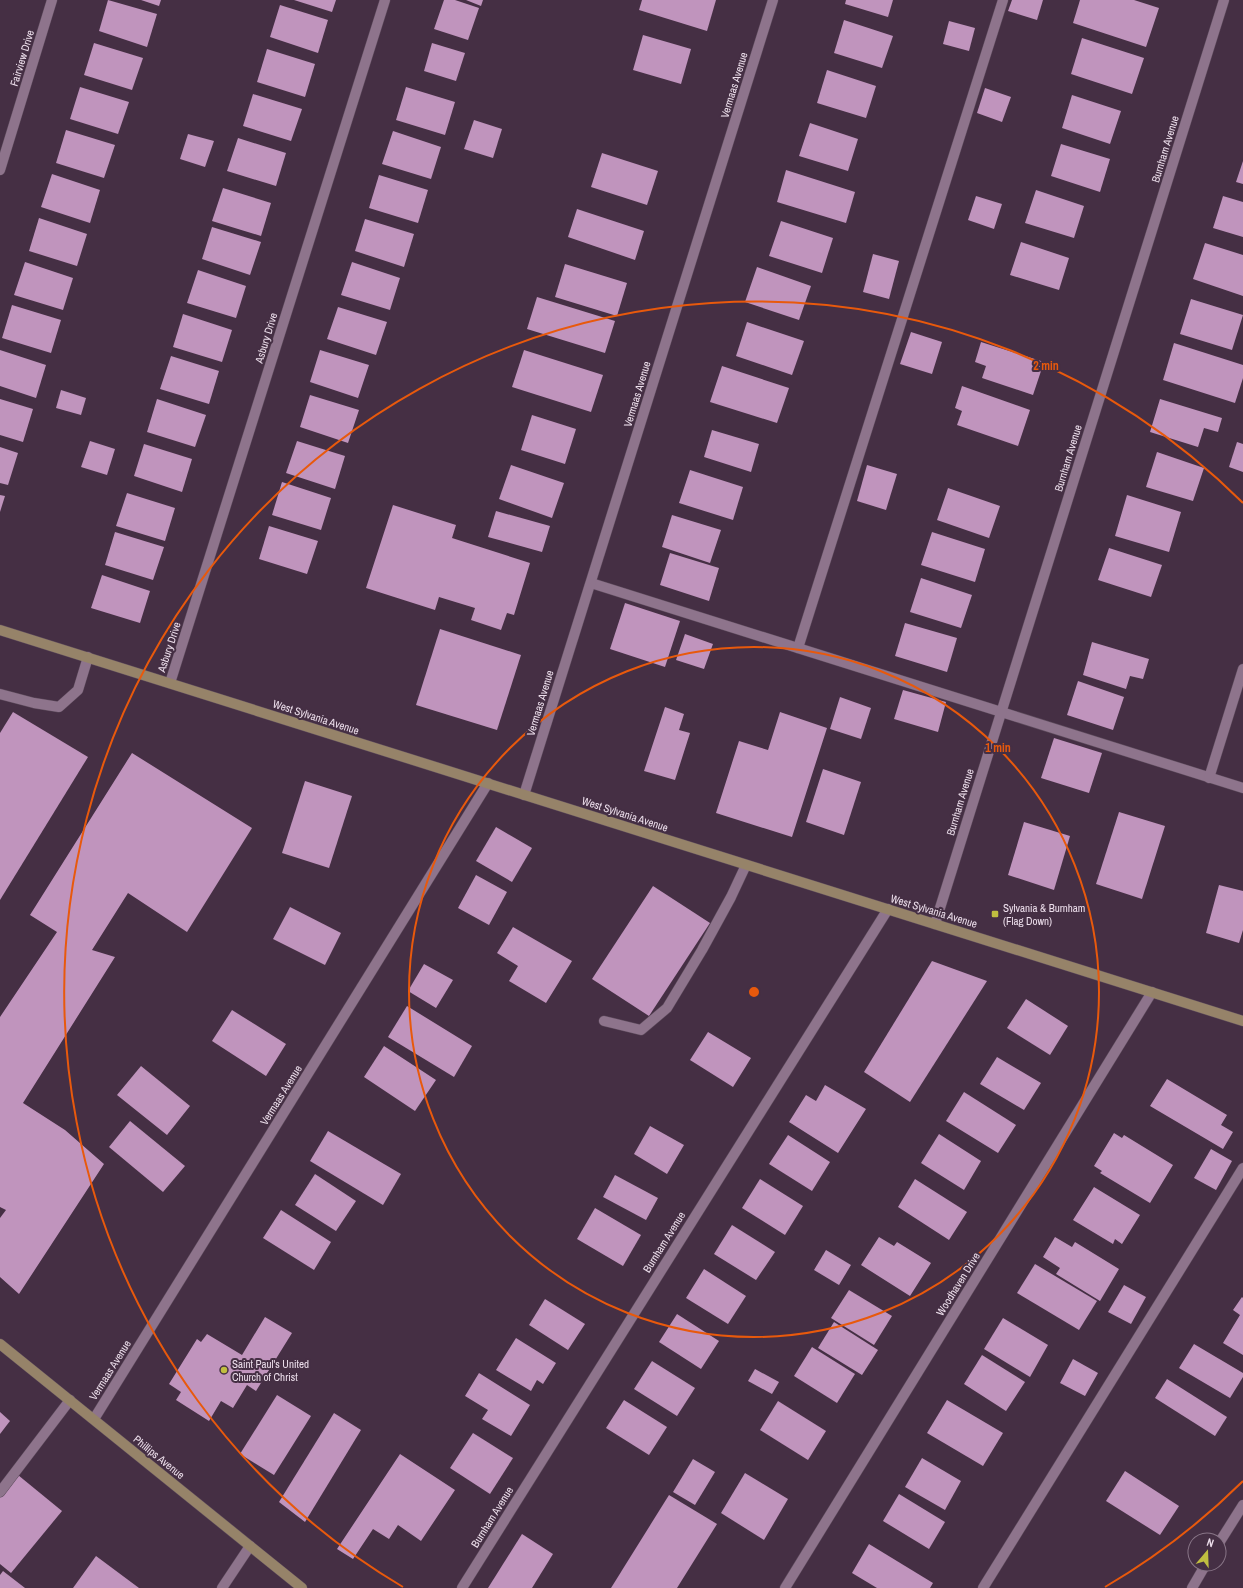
<svg xmlns="http://www.w3.org/2000/svg" width="1243" height="1588" viewBox="0 0 1243 1588" font-family="'Archivo Narrow',sans-serif">
<style>
.building{fill:#c094bd}
.lines{fill:none;stroke-linecap:round;stroke-linejoin:round}
.lane-casing{stroke:#5d4b5c;stroke-width:11}
.street-casing{stroke:#5d4b5c;stroke-width:11}
.secondary-casing{stroke:#5d4b5c;stroke-width:11}
.lane{stroke:#8e748c;stroke-width:10}
.street{stroke:#8e748c;stroke-width:10}
.secondary{stroke:#968369;stroke-width:10}
.ring{fill:none;stroke:#e8590c;stroke-width:2}
.poi-dot{fill:#c0be40;stroke:#452f44;stroke-width:1.5}
.labels{text-anchor:middle;dominant-baseline:central;stroke-width:4;stroke-linejoin:round;paint-order:stroke}
.street-label{font-size:11px;fill:#eddfec;stroke:#452f44}
.poi-label{font-size:11px;fill:#eddfec;stroke:#452f44;text-anchor:start}
.centre{fill:#e8590c;stroke:#452f44;stroke-width:2}
.ring-label{font-size:12px;text-anchor:middle;font-weight:bold;fill:#e8590c;stroke:#452f44;stroke-width:4;stroke-linejoin:round;paint-order:stroke}
</style>
<rect width="100%" height="100%" fill="#452f44"/>
<g class="building">
<polygon points="108,0 157,14 147,47 99,31"/>
<polygon points="141,0 161,0 159,6"/>
<polygon points="294,0 336,0 332,12"/>
<polygon points="444,0 455,0 479,8 468,40 434,29"/>
<polygon points="466,0 483,0 481,6"/>
<polygon points="642,0 716,0 707,31 639,10"/>
<polygon points="846,0 893,0 888,17 845,4"/>
<polygon points="1012,0 1043,0 1037,20 1008,11"/>
<polygon points="1080,0 1134,0 1159,8 1146,47 1073,23"/>
<polygon points="280,5 328,20 318,53 270,37"/>
<polygon points="844,20 893,36 882,68 834,53"/>
<polygon points="949,21 975,28 969,51 943,44"/>
<polygon points="643,35 691,49 681,84 633,70"/>
<polygon points="1082,38 1144,58 1132,94 1071,74"/>
<polygon points="94,43 143,58 132,90 84,75"/>
<polygon points="432,43 465,53 456,81 424,71"/>
<polygon points="267,49 315,64 305,97 257,82"/>
<polygon points="827,70 876,86 866,118 817,103"/>
<polygon points="80,87 129,102 118,134 70,119"/>
<polygon points="406,87 455,102 445,135 396,120"/>
<polygon points="985,88 1011,97 1002,122 977,113"/>
<polygon points="253,94 302,109 291,141 243,126"/>
<polygon points="1072,95 1121,111 1110,144 1062,128"/>
<polygon points="474,120 502,129 493,158 464,149"/>
<polygon points="810,123 858,139 848,171 799,156"/>
<polygon points="66,130 115,145 104,178 56,163"/>
<polygon points="393,131 441,147 431,179 382,164"/>
<polygon points="188,134 214,141 205,167 180,159"/>
<polygon points="238,138 286,153 276,186 227,171"/>
<polygon points="1061,144 1110,159 1100,192 1051,176"/>
<polygon points="602,153 658,171 647,205 591,187"/>
<polygon points="1243,161 1243,184 1236,182"/>
<polygon points="786,170 855,192 846,223 777,202"/>
<polygon points="52,174 100,190 90,223 41,207"/>
<polygon points="379,175 428,190 418,223 369,208"/>
<polygon points="223,188 271,203 261,236 212,221"/>
<polygon points="1036,190 1084,206 1074,238 1025,223"/>
<polygon points="976,196 1002,204 994,229 968,220"/>
<polygon points="1223,196 1243,202 1243,237 1213,228"/>
<polygon points="577,209 644,231 635,260 568,237"/>
<polygon points="39,218 87,234 77,266 29,251"/>
<polygon points="365,219 414,234 404,267 355,251"/>
<polygon points="781,221 833,238 822,273 769,256"/>
<polygon points="212,227 261,242 250,275 202,259"/>
<polygon points="1021,242 1069,258 1059,290 1010,275"/>
<polygon points="1205,243 1243,255 1243,296 1193,279"/>
<polygon points="873,254 899,261 889,299 863,292"/>
<polygon points="25,262 73,278 63,310 14,295"/>
<polygon points="352,262 400,278 390,310 341,295"/>
<polygon points="565,264 627,283 617,316 555,297"/>
<polygon points="757,267 811,286 799,320 745,302"/>
<polygon points="198,270 246,286 236,318 187,303"/>
<polygon points="537,297 615,321 605,353 527,329"/>
<polygon points="1191,299 1243,315 1232,350 1180,334"/>
<polygon points="12,305 61,320 51,353 2,338"/>
<polygon points="338,307 387,322 376,355 327,339"/>
<polygon points="183,314 232,330 222,362 173,347"/>
<polygon points="747,322 804,341 792,375 736,356"/>
<polygon points="911,332 942,342 932,374 900,364"/>
<polygon points="981,342 1044,362 1033,395 982,378 986,366 975,362"/>
<polygon points="1174,343 1243,365 1243,378 1235,403 1163,380"/>
<polygon points="0,350 46,365 36,398 0,386"/>
<polygon points="320,350 369,365 358,398 310,382"/>
<polygon points="524,350 603,375 591,412 512,387"/>
<polygon points="171,356 219,371 209,404 160,389"/>
<polygon points="722,366 789,388 777,423 710,402"/>
<polygon points="962,386 1030,410 1018,446 957,425 962,411 955,408"/>
<polygon points="61,390 86,398 81,415 56,408"/>
<polygon points="310,395 359,410 348,443 300,427"/>
<polygon points="0,399 33,409 23,442 0,435"/>
<polygon points="157,399 206,415 195,447 147,432"/>
<polygon points="1160,399 1222,418 1218,432 1204,428 1198,447 1150,432"/>
<polygon points="532,415 576,429 565,464 521,450"/>
<polygon points="712,430 759,444 751,472 704,457"/>
<polygon points="90,441 115,449 107,475 81,467"/>
<polygon points="297,441 345,456 335,489 286,473"/>
<polygon points="1237,442 1243,444 1243,472 1229,467"/>
<polygon points="144,444 192,459 182,492 134,476"/>
<polygon points="0,447 18,453 8,485 0,483"/>
<polygon points="1157,452 1204,468 1193,501 1146,487"/>
<polygon points="511,465 564,483 552,518 499,499"/>
<polygon points="867,465 897,474 886,510 857,501"/>
<polygon points="690,470 743,487 733,520 679,503"/>
<polygon points="282,482 331,498 321,530 272,515"/>
<polygon points="948,488 1000,506 989,538 937,520"/>
<polygon points="127,493 175,508 165,541 116,526"/>
<polygon points="0,495 5,496 0,512"/>
<polygon points="1127,495 1181,512 1169,552 1115,536"/>
<polygon points="393,505 456,525 452,538 530,563 514,615 507,613 501,630 471,620 475,608 439,597 435,610 366,588"/>
<polygon points="496,511 550,526 542,552 488,537"/>
<polygon points="672,515 721,530 710,563 662,547"/>
<polygon points="269,526 318,541 307,574 259,559"/>
<polygon points="115,532 164,547 153,580 105,565"/>
<polygon points="932,532 985,549 975,582 921,565"/>
<polygon points="1109,548 1162,565 1151,597 1098,580"/>
<polygon points="670,553 719,568 709,601 660,585"/>
<polygon points="102,575 150,591 140,623 91,608"/>
<polygon points="921,578 972,595 961,628 910,612"/>
<polygon points="625,603 680,621 665,667 610,649"/>
<polygon points="905,623 957,638 947,672 895,656"/>
<polygon points="440,629 521,655 497,730 416,705"/>
<polygon points="685,634 713,644 704,669 676,660"/>
<polygon points="1092,642 1149,659 1143,679 1130,676 1126,689 1083,675"/>
<polygon points="1078,681 1124,697 1113,730 1067,715"/>
<polygon points="903,690 946,702 938,732 894,719"/>
<polygon points="840,697 871,708 861,739 830,729"/>
<polygon points="665,707 684,714 679,730 690,733 675,780 644,771"/>
<polygon points="13,712 88,757 0,900 0,733"/>
<polygon points="780,712 827,728 792,837 716,813 739,741 768,750"/>
<polygon points="1054,738 1102,753 1089,793 1041,778"/>
<polygon points="132,753 252,828 187,932 128,893 92,950 115,957 23,1103 65,1130 104,1164 19,1294 0,1277 0,1218 6,1210 0,1207 0,1017 57,932 30,915"/>
<polygon points="823,769 861,782 844,835 806,822"/>
<polygon points="305,781 352,796 329,868 282,853"/>
<polygon points="1119,812 1165,826 1142,899 1096,884"/>
<polygon points="1024,822 1070,836 1054,890 1008,875"/>
<polygon points="496,827 532,848 512,882 476,861"/>
<polygon points="476,875 507,892 489,925 458,908"/>
<polygon points="1219,885 1243,891 1243,930 1239,943 1206,933"/>
<polygon points="653,886 710,923 649,1016 592,979"/>
<polygon points="290,907 341,933 325,965 273,939"/>
<polygon points="513,927 572,961 546,1003 509,981 518,966 497,953"/>
<polygon points="932,961 987,981 910,1102 864,1072"/>
<polygon points="424,964 453,980 436,1008 408,991"/>
<polygon points="1026,999 1068,1026 1050,1055 1007,1028"/>
<polygon points="407,1006 472,1046 454,1077 388,1037"/>
<polygon points="232,1010 286,1044 266,1076 212,1041"/>
<polygon points="708,1032 751,1058 733,1087 690,1060"/>
<polygon points="384,1046 436,1080 415,1111 364,1077"/>
<polygon points="997,1057 1041,1083 1024,1110 980,1084"/>
<polygon points="141,1066 190,1106 167,1135 117,1095"/>
<polygon points="1167,1079 1227,1115 1221,1125 1233,1132 1223,1149 1150,1106"/>
<polygon points="825,1085 866,1109 838,1153 789,1122 806,1095 816,1101"/>
<polygon points="964,1092 1016,1125 998,1153 946,1121"/>
<polygon points="130,1121 185,1166 163,1192 109,1147"/>
<polygon points="650,1126 684,1145 667,1174 634,1154"/>
<polygon points="328,1131 401,1174 383,1205 310,1161"/>
<polygon points="1114,1133 1122,1138 1124,1135 1173,1165 1150,1203 1100,1173 1102,1171 1094,1166"/>
<polygon points="939,1134 981,1161 964,1190 921,1163"/>
<polygon points="788,1135 830,1162 812,1191 769,1164"/>
<polygon points="1211,1149 1232,1161 1216,1190 1194,1178"/>
<polygon points="315,1174 356,1201 336,1231 295,1205"/>
<polygon points="615,1175 658,1198 646,1220 603,1197"/>
<polygon points="760,1179 803,1206 785,1235 742,1208"/>
<polygon points="915,1179 967,1212 949,1240 898,1207"/>
<polygon points="1094,1187 1140,1215 1122,1244 1115,1239 1113,1244 1073,1220"/>
<polygon points="595,1208 641,1235 623,1266 577,1239"/>
<polygon points="281,1210 331,1242 314,1270 263,1238"/>
<polygon points="732,1225 775,1252 756,1280 714,1254"/>
<polygon points="879,1237 894,1246 897,1242 931,1263 910,1296 861,1265"/>
<polygon points="1055,1237 1072,1247 1075,1242 1119,1269 1100,1301 1056,1274 1060,1268 1043,1257"/>
<polygon points="826,1250 851,1265 839,1285 814,1270"/>
<polygon points="1035,1264 1097,1301 1079,1330 1017,1293"/>
<polygon points="704,1269 746,1296 728,1324 686,1298"/>
<polygon points="1124,1285 1146,1297 1131,1324 1108,1312"/>
<polygon points="849,1290 892,1316 874,1345 831,1318"/>
<polygon points="1242,1297 1243,1298 1243,1355 1223,1343 1240,1315 1233,1310"/>
<polygon points="545,1299 585,1324 568,1350 529,1325"/>
<polygon points="677,1314 719,1341 701,1369 659,1342"/>
<polygon points="265,1317 292,1333 256,1391 247,1385 233,1408 221,1401 209,1421 176,1400 181,1392 169,1384 197,1339 201,1342 207,1334 242,1355"/>
<polygon points="1003,1318 1048,1345 1030,1377 984,1349"/>
<polygon points="834,1322 878,1350 862,1375 818,1348"/>
<polygon points="516,1338 556,1363 543,1384 537,1380 531,1391 496,1370"/>
<polygon points="1194,1344 1243,1373 1243,1377 1230,1398 1179,1368"/>
<polygon points="812,1347 855,1374 837,1403 794,1376"/>
<polygon points="982,1355 1025,1382 1006,1411 964,1384"/>
<polygon points="1073,1359 1098,1373 1085,1396 1060,1383"/>
<polygon points="652,1361 695,1388 677,1416 634,1389"/>
<polygon points="755,1369 779,1382 772,1394 748,1381"/>
<polygon points="479,1373 530,1405 511,1436 482,1419 488,1410 465,1396"/>
<polygon points="1167,1379 1227,1417 1215,1436 1155,1398"/>
<polygon points="277,1395 311,1416 274,1475 240,1454"/>
<polygon points="624,1400 667,1427 649,1455 606,1428"/>
<polygon points="947,1400 1003,1433 983,1466 927,1433"/>
<polygon points="778,1401 826,1431 808,1460 760,1430"/>
<polygon points="0,1412 10,1421 0,1434"/>
<polygon points="334,1413 361,1430 305,1522 279,1502"/>
<polygon points="473,1433 513,1458 490,1494 450,1468"/>
<polygon points="400,1454 455,1490 421,1541 398,1525 389,1539 373,1529 353,1559 337,1549"/>
<polygon points="922,1458 961,1481 945,1510 905,1487"/>
<polygon points="693,1459 715,1472 695,1505 673,1492"/>
<polygon points="1125,1471 1179,1506 1160,1535 1106,1501"/>
<polygon points="745,1473 788,1499 764,1540 721,1513"/>
<polygon points="18,1475 62,1511 11,1573 0,1564 0,1497"/>
<polygon points="899,1494 945,1522 929,1549 883,1521"/>
<polygon points="669,1495 717,1524 677,1588 611,1588"/>
<polygon points="522,1534 553,1554 532,1588 488,1588"/>
<polygon points="869,1544 933,1583 930,1588 877,1588 852,1573"/>
<polygon points="96,1556 139,1588 73,1588"/>
<polygon points="3,1571 25,1588 0,1588 0,1575"/>
</g>
<g class="lines">
<defs>
<g id="lane">
<polyline points="591,583 1243,788"/>
<polyline points="798,648 1003,0"/>
<polyline points="0,694 34,703 59,707 78,690 88,657"/>
<polyline points="1209,778 1243,669"/>
<polyline points="604,1021 641,1030 667,1008 702,950 731,897 746,865"/>
<polyline points="0,1492 70,1400"/>
<polyline points="222,1588 250,1546"/>
<polyline points="983,1588 1243,1168"/>
</g>
<g id="street">
<polyline points="0,170 52,0"/>
<polyline points="170,683 385,0"/>
<polyline points="524,795 773,0"/>
<polyline points="935,924 1224,0"/>
<polyline points="94,1419 488,783"/>
<polyline points="1219,1543 1243,1505"/>
<polyline points="462,1588 888,909"/>
<polyline points="785,1588 1152,992"/>
<polyline points="1192,1588 1206,1564"/>
</g>
<g id="secondary">
<polyline points="0,630 1243,1021"/>
<polyline points="0,1344 302,1588"/>
</g>
</defs>
<use href="#lane" class="lane-casing"/>
<use href="#street" class="street-casing"/>
<use href="#secondary" class="secondary-casing"/>
<use href="#lane" class="lane"/>
<use href="#street" class="street"/>
<use href="#secondary" class="secondary"/>
</g>
<g class="ring">
<circle cx="754" cy="992" r="345"/>
<path d="M1243 1481A691 691 0 0 1 1105 1587M403 1587A691 691 0 1 1 1243 503"/>
</g>
<g class="poi-dot">
<rect x="991" y="910" width="8" height="8" rx="2"/>
<circle cx="224" cy="1370" r="4"/>
</g>
<g class="labels">
<g class="street-label">
<text transform="translate(22 58) rotate(-73)">Fairview Drive</text>
<text transform="translate(734 85) rotate(-73)">Vermaas Avenue</text>
<text transform="translate(1165 149) rotate(-73)">Burnham Avenue</text>
<text transform="translate(266 338) rotate(-73)">Asbury Drive</text>
<text transform="translate(637 394) rotate(-73)">Vermaas Avenue</text>
<text transform="translate(1068 458) rotate(-73)">Burnham Avenue</text>
<text transform="translate(169 647) rotate(-72)">Asbury Drive</text>
<text transform="translate(540 703) rotate(-73)">Vermaas Avenue</text>
<text transform="translate(316 717) rotate(18)">West Sylvania Avenue</text>
<text transform="translate(960 802) rotate(-73)">Burnham Avenue</text>
<text transform="translate(625 814) rotate(18)">West Sylvania Avenue</text>
<text transform="translate(934 911) rotate(17)">West Sylvania Avenue</text>
<text transform="translate(281 1095) rotate(-58)">Vermaas Avenue</text>
<text transform="translate(664 1242) rotate(-58)">Burnham Avenue</text>
<text transform="translate(958 1284) rotate(-58)">Woodhaven Drive</text>
<text transform="translate(110 1370) rotate(-58)">Vermaas Avenue</text>
<text transform="translate(159 1457) rotate(39)">Phillips Avenue</text>
<text transform="translate(492 1517) rotate(-58)">Burnham Avenue</text>
</g>
<g class="poi-label">
<text x="1003" y="908">Sylvania &amp; Burnham<tspan x="1003" dy="13">(Flag Down)</tspan></text>
<text x="232" y="1364">Saint Paul's United<tspan x="232" dy="13">Church of Christ</tspan></text>
</g>
</g>
<circle cx="754" cy="992" r="6" class="centre"/>
<g class="ring-label">
<text x="1046" y="370">2 min</text>
<text x="998" y="752">1 min</text>
</g>
<g transform="translate(1207 1552) rotate(19)"><circle r="19" fill="#452f44" stroke="#887587"/>
<path d="M0-3L7 15L0 10L-7 15Z" fill="#c0be40"/>
<text y="-6" font-size="11" font-weight="bold" text-anchor="middle" fill="#eddfec">N</text>
</g>
</svg>
